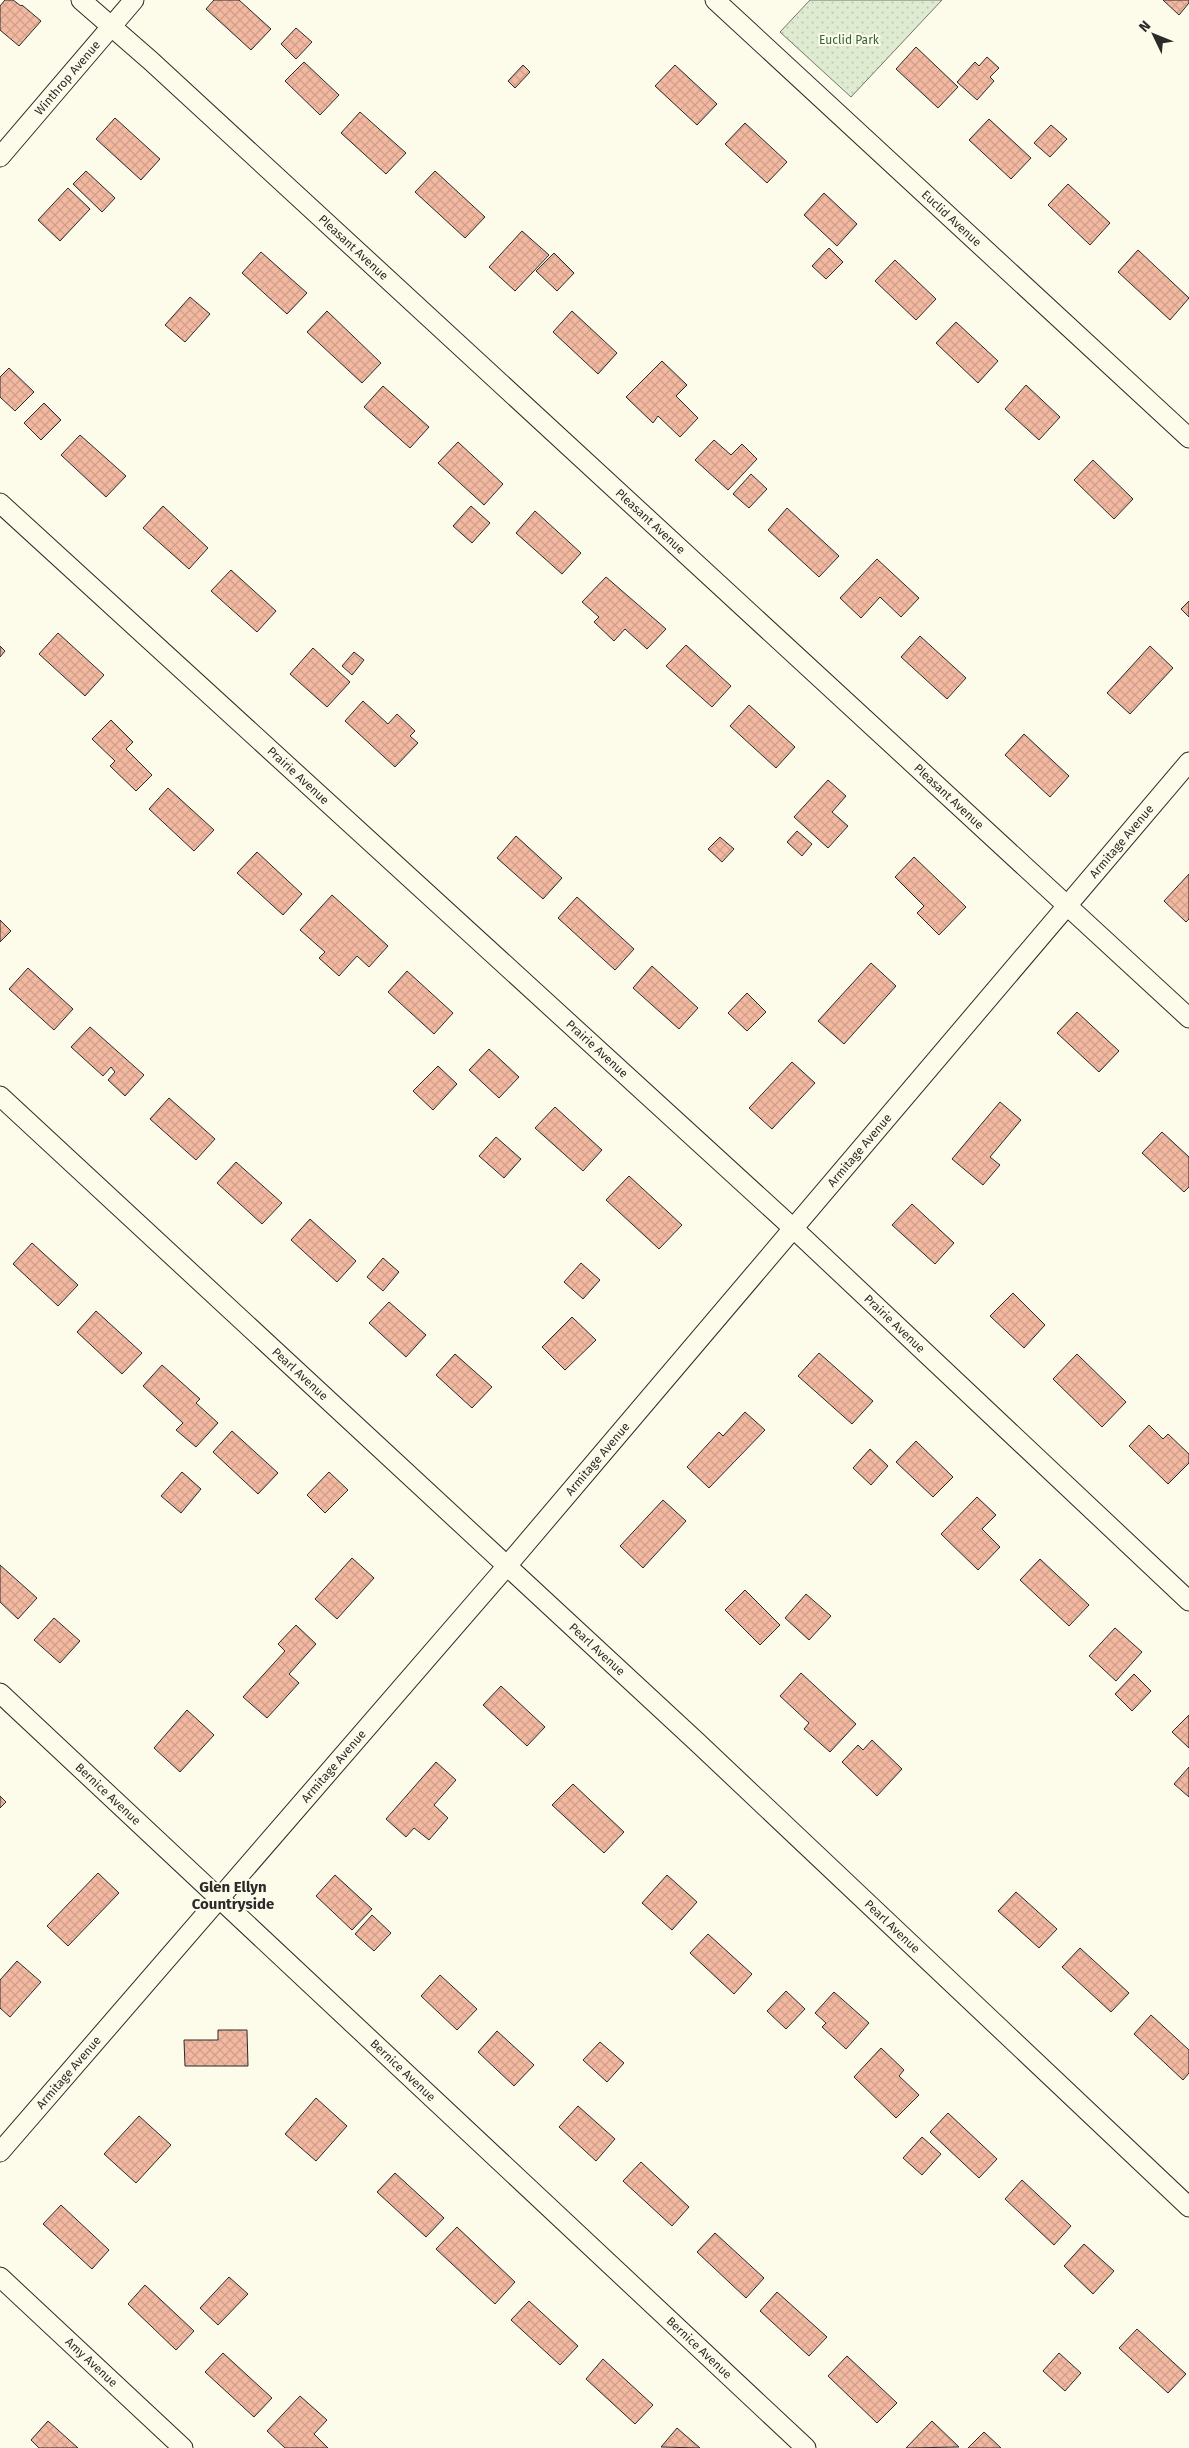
<svg xmlns="http://www.w3.org/2000/svg" width="1189" height="2448" viewBox="0 0 1189 2448" font-family="'Fira Sans',sans-serif">
<style>
.park{fill:url(#park-dots);stroke:#74746e}
.building{fill:url(#building-cross-hatch);stroke:#2b2b2b}
.lines{fill:none;stroke-linecap:round;stroke-linejoin:round}
.street-casing{stroke:#2b2b2b;stroke-width:21}
.street{stroke:#fdfbea;stroke-width:19}
.labels{text-anchor:middle;dominant-baseline:central;stroke-width:4;stroke-linejoin:round;paint-order:stroke}
.park-label{font-size:12px;fill:#34623c;stroke:#fdfbea}
.street-label{font-size:12px;fill:#2b2b2b;stroke:#fdfbea}
.quarter-label{font-size:15px;font-weight:bold;fill:#2b2b2b;stroke:#fdfbea}
</style>
<defs>
<pattern id="park-dots" width="8" height="8" patternUnits="userSpaceOnUse" patternTransform="scale(1.25)"><rect width="8" height="8" fill="#deebd1"/><path d="M2 2h.1M6 6h.1" fill="none" stroke="#bfcab4" stroke-width="1.8" stroke-linecap="round"/></pattern>
<pattern id="building-cross-hatch" width="8" height="8" patternUnits="userSpaceOnUse" patternTransform="scale(1.25)"><rect width="8" height="8" fill="#f2b8a0"/><path d="M0 0l8 8M0 8l8-8" fill="none" stroke="#d09e8a"/></pattern>
</defs>
<rect width="100%" height="100%" fill="#fdfbea"/>
<polygon class="park" points="810,0 942,0 851,97 780,32"/>
<g class="building">
<polygon points="5,0 13,0 21,6 22,5 41,21 19,46 0,30 0,6"/>
<polygon points="214,0 239,0 271,29 251,50 206,9"/>
<polygon points="1163,0 1189,0 1189,3 1179,15"/>
<polygon points="296,28 312,42 296,59 281,44"/>
<polygon points="916,47 958,87 938,108 896,69"/>
<polygon points="987,57 999,68 990,77 994,81 977,100 957,82 975,62 979,66"/>
<polygon points="304,62 339,95 320,115 285,81"/>
<polygon points="523,65 530,72 515,88 508,81"/>
<polygon points="675,65 717,104 697,125 655,86"/>
<polygon points="360,112 406,153 386,174 341,133"/>
<polygon points="115,118 160,159 141,180 96,139"/>
<polygon points="989,119 1031,158 1011,179 969,140"/>
<polygon points="745,123 787,162 767,183 725,144"/>
<polygon points="1051,125 1067,139 1050,157 1034,143"/>
<polygon points="86,171 115,198 102,212 73,184"/>
<polygon points="435,171 485,217 465,238 415,192"/>
<polygon points="1068,184 1110,223 1090,245 1048,205"/>
<polygon points="68,188 90,209 60,241 38,220"/>
<polygon points="824,193 857,224 837,246 804,215"/>
<polygon points="522,231 549,255 515,291 489,267"/>
<polygon points="829,248 843,262 826,279 812,266"/>
<polygon points="1138,250 1189,298 1170,320 1118,272"/>
<polygon points="261,252 307,293 287,314 242,273"/>
<polygon points="554,253 574,273 557,291 536,271"/>
<polygon points="895,260 936,299 916,320 875,281"/>
<polygon points="190,297 210,314 185,342 165,325"/>
<polygon points="327,311 381,363 362,383 307,332"/>
<polygon points="572,311 617,353 598,374 553,332"/>
<polygon points="956,322 998,361 978,383 936,343"/>
<polygon points="662,361 687,385 676,396 698,418 680,437 658,416 653,423 626,397"/>
<polygon points="9,368 34,392 15,411 0,397 0,377"/>
<polygon points="1026,385 1060,417 1039,440 1005,409"/>
<polygon points="383,386 429,427 410,448 364,407"/>
<polygon points="44,403 61,420 41,440 24,423"/>
<polygon points="80,435 126,476 106,497 61,455"/>
<polygon points="714,440 731,455 742,444 757,459 728,490 695,460"/>
<polygon points="458,442 503,484 484,505 438,463"/>
<polygon points="1093,460 1133,499 1114,519 1074,480"/>
<polygon points="751,474 767,489 749,508 733,494"/>
<polygon points="163,506 208,548 189,569 143,528"/>
<polygon points="471,506 490,523 472,543 453,526"/>
<polygon points="787,508 839,556 819,577 768,530"/>
<polygon points="535,511 581,553 562,574 516,533"/>
<polygon points="877,559 919,598 901,617 880,597 861,618 840,598"/>
<polygon points="231,570 276,611 257,632 211,591"/>
<polygon points="606,577 666,629 647,649 625,629 614,641 594,622 599,617 582,602"/>
<polygon points="1189,601 1189,617 1181,609"/>
<polygon points="58,633 104,675 85,696 39,654"/>
<polygon points="920,636 966,678 947,699 901,657"/>
<polygon points="686,645 731,686 712,707 666,666"/>
<polygon points="0,646 5,651 0,657"/>
<polygon points="1150,646 1173,668 1130,714 1107,693"/>
<polygon points="313,648 350,682 327,707 290,674"/>
<polygon points="354,652 364,660 352,675 342,666"/>
<polygon points="363,701 388,724 397,714 415,731 410,736 418,743 395,767 345,721"/>
<polygon points="749,705 795,747 776,768 730,726"/>
<polygon points="111,720 133,742 126,749 152,775 136,791 110,766 115,761 92,739"/>
<polygon points="1024,734 1069,776 1050,797 1005,755"/>
<polygon points="828,780 846,796 832,812 848,826 828,848 794,817"/>
<polygon points="168,788 214,830 194,851 149,809"/>
<polygon points="797,831 812,844 802,856 787,842"/>
<polygon points="516,836 562,878 543,899 497,858"/>
<polygon points="720,837 734,849 722,862 708,849"/>
<polygon points="257,852 302,894 283,915 237,873"/>
<polygon points="914,857 966,907 939,935 917,913 924,906 895,877"/>
<polygon points="1189,874 1189,919 1186,922 1164,901"/>
<polygon points="332,895 388,946 369,967 357,956 339,976 319,958 325,952 300,930"/>
<polygon points="577,897 634,949 615,970 558,918"/>
<polygon points="0,920 11,931 0,942"/>
<polygon points="871,963 896,986 844,1044 818,1021"/>
<polygon points="652,966 698,1008 679,1029 633,988"/>
<polygon points="28,968 73,1009 54,1030 9,989"/>
<polygon points="407,971 453,1013 434,1034 388,992"/>
<polygon points="747,993 766,1012 747,1031 728,1013"/>
<polygon points="1077,1012 1119,1051 1099,1072 1057,1033"/>
<polygon points="90,1027 144,1075 125,1096 108,1080 115,1072 111,1067 103,1076 71,1047"/>
<polygon points="489,1049 519,1077 499,1098 469,1070"/>
<polygon points="792,1062 815,1083 772,1129 749,1108"/>
<polygon points="438,1066 457,1084 433,1110 413,1091"/>
<polygon points="169,1098 215,1139 196,1160 150,1119"/>
<polygon points="1000,1102 1021,1120 990,1157 1000,1165 983,1185 952,1159"/>
<polygon points="555,1107 602,1150 583,1171 535,1128"/>
<polygon points="1162,1132 1189,1157 1189,1187 1184,1192 1142,1153"/>
<polygon points="496,1137 521,1159 504,1178 479,1156"/>
<polygon points="236,1162 282,1203 262,1224 217,1183"/>
<polygon points="629,1176 682,1225 659,1249 606,1200"/>
<polygon points="912,1204 954,1243 935,1264 892,1225"/>
<polygon points="310,1219 356,1261 337,1282 291,1240"/>
<polygon points="32,1243 78,1285 58,1306 13,1264"/>
<polygon points="383,1258 399,1272 383,1291 367,1277"/>
<polygon points="581,1263 600,1280 583,1299 564,1282"/>
<polygon points="1013,1293 1045,1325 1024,1348 990,1316"/>
<polygon points="389,1302 426,1335 406,1357 369,1323"/>
<polygon points="96,1311 142,1353 122,1374 77,1332"/>
<polygon points="572,1317 596,1340 565,1370 542,1347"/>
<polygon points="819,1353 873,1401 852,1424 798,1376"/>
<polygon points="455,1354 492,1387 472,1408 436,1375"/>
<polygon points="1077,1354 1126,1402 1102,1427 1053,1379"/>
<polygon points="162,1365 200,1399 196,1403 218,1423 196,1447 176,1430 183,1423 143,1386"/>
<polygon points="745,1412 765,1430 709,1488 687,1467 719,1432 723,1436"/>
<polygon points="1149,1425 1163,1439 1168,1434 1189,1454 1189,1463 1168,1484 1129,1446"/>
<polygon points="232,1431 278,1473 258,1494 213,1452"/>
<polygon points="916,1441 953,1477 933,1497 896,1462"/>
<polygon points="870,1449 888,1466 871,1485 853,1468"/>
<polygon points="182,1472 201,1489 181,1513 161,1496"/>
<polygon points="329,1472 348,1490 325,1513 307,1495"/>
<polygon points="977,1497 996,1515 982,1529 1000,1547 978,1570 941,1534"/>
<polygon points="663,1500 686,1521 643,1568 620,1546"/>
<polygon points="352,1558 374,1578 337,1619 315,1599"/>
<polygon points="1040,1559 1089,1605 1069,1626 1020,1580"/>
<polygon points="0,1565 37,1598 18,1619 0,1602"/>
<polygon points="745,1590 780,1625 760,1645 725,1610"/>
<polygon points="806,1594 831,1616 809,1640 785,1618"/>
<polygon points="54,1618 80,1641 60,1663 34,1640"/>
<polygon points="296,1625 316,1644 289,1674 299,1683 267,1718 243,1697 285,1651 278,1644"/>
<polygon points="1115,1628 1142,1652 1116,1681 1089,1656"/>
<polygon points="801,1673 856,1724 830,1752 804,1729 809,1723 780,1696"/>
<polygon points="1134,1674 1151,1691 1132,1711 1115,1694"/>
<polygon points="501,1686 545,1727 527,1746 483,1705"/>
<polygon points="187,1710 214,1735 180,1772 154,1748"/>
<polygon points="1189,1715 1189,1748 1172,1732"/>
<polygon points="872,1740 902,1769 877,1796 842,1762 858,1745 863,1750"/>
<polygon points="436,1762 456,1780 434,1805 448,1818 429,1840 414,1828 406,1837 386,1819"/>
<polygon points="1189,1767 1189,1797 1174,1784"/>
<polygon points="573,1784 624,1832 604,1853 552,1805"/>
<polygon points="0,1796 6,1802 0,1808"/>
<polygon points="98,1873 119,1893 68,1946 47,1926"/>
<polygon points="335,1875 372,1909 352,1930 316,1896"/>
<polygon points="667,1875 697,1902 672,1930 642,1903"/>
<polygon points="1016,1892 1057,1929 1039,1948 998,1911"/>
<polygon points="372,1915 391,1933 374,1951 355,1934"/>
<polygon points="708,1934 752,1974 734,1994 690,1953"/>
<polygon points="1080,1948 1129,1993 1111,2012 1062,1967"/>
<polygon points="17,1961 41,1982 10,2017 0,2008 0,1980"/>
<polygon points="440,1975 477,2009 457,2030 421,1996"/>
<polygon points="786,1991 805,2009 786,2029 767,2011"/>
<polygon points="834,1992 869,2023 846,2049 822,2027 826,2023 815,2013"/>
<polygon points="1151,2015 1189,2050 1189,2073 1183,2080 1134,2034"/>
<polygon points="218,2030 247,2030 248,2066 185,2066 184,2040 218,2040"/>
<polygon points="497,2031 534,2065 514,2086 478,2052"/>
<polygon points="600,2042 624,2063 607,2082 583,2060"/>
<polygon points="881,2048 904,2070 899,2076 919,2095 896,2118 854,2077"/>
<polygon points="316,2098 347,2126 316,2161 285,2134"/>
<polygon points="578,2106 615,2139 596,2161 559,2127"/>
<polygon points="948,2113 997,2159 979,2178 930,2132"/>
<polygon points="139,2116 171,2145 136,2183 104,2154"/>
<polygon points="922,2137 941,2154 922,2175 903,2158"/>
<polygon points="641,2162 689,2207 672,2226 623,2181"/>
<polygon points="395,2173 444,2218 426,2237 377,2192"/>
<polygon points="1022,2180 1071,2226 1054,2245 1005,2199"/>
<polygon points="61,2205 109,2250 92,2269 43,2224"/>
<polygon points="457,2227 515,2282 495,2304 436,2249"/>
<polygon points="715,2233 764,2278 746,2298 697,2252"/>
<polygon points="1084,2244 1114,2271 1093,2294 1064,2266"/>
<polygon points="229,2277 248,2294 218,2325 200,2308"/>
<polygon points="145,2285 194,2331 176,2350 128,2304"/>
<polygon points="777,2292 827,2337 809,2356 760,2311"/>
<polygon points="529,2301 578,2346 560,2365 511,2320"/>
<polygon points="1137,2329 1186,2374 1168,2393 1119,2348"/>
<polygon points="223,2353 272,2398 254,2417 205,2372"/>
<polygon points="1059,2353 1081,2373 1065,2391 1043,2371"/>
<polygon points="847,2356 897,2403 877,2423 828,2376"/>
<polygon points="603,2359 653,2405 635,2424 586,2379"/>
<polygon points="300,2396 327,2420 314,2434 328,2448 285,2448 267,2431"/>
<polygon points="48,2421 78,2448 39,2448 31,2440"/>
<polygon points="932,2421 959,2447 906,2448"/>
<polygon points="677,2428 700,2448 661,2447"/>
<polygon points="984,2432 1001,2448 968,2448"/>
</g>
<g class="lines">
<defs>
<g id="street">
<path id="s1" d="M81 0 151 61 1189 1018"/>
<path id="s2" d="M715 0 1189 438"/>
<path id="s3" d="M0 157 134 0"/>
<path id="s4" d="M0 503 794 1229 1189 1601"/>
<path id="s5" d="M0 1096 697 1742 1189 2207"/>
<path id="s6" d="M0 1693 806 2448"/>
<path id="s7" d="M0 2152 506 1567 1189 762"/>
<path id="s8" d="M0 2277 183 2448"/>
</g>
</defs>
<use href="#street" class="street-casing"/>
<use href="#street" class="street"/>
</g>
<g class="labels">
<g class="park-label">
<text x="849" y="40">Euclid Park</text>
</g>
<g class="street-label">
<text stroke="none"><textPath href="#s3" startOffset="104">Winthrop Avenue</textPath></text>
<text stroke="none"><textPath href="#s2" startOffset="322">Euclid Avenue</textPath></text>
<text stroke="none"><textPath href="#s1" startOffset="368">Pleasant Avenue</textPath></text>
<text stroke="none"><textPath href="#s1" startOffset="772">Pleasant Avenue</textPath></text>
<text stroke="none"><textPath href="#s4" startOffset="404">Prairie Avenue</textPath></text>
<text stroke="none"><textPath href="#s1" startOffset="1178">Pleasant Avenue</textPath></text>
<text stroke="none"><textPath href="#s7" startOffset="1725">Armitage Avenue</textPath></text>
<text stroke="none"><textPath href="#s4" startOffset="809">Prairie Avenue</textPath></text>
<text stroke="none"><textPath href="#s7" startOffset="1320">Armitage Avenue</textPath></text>
<text stroke="none"><textPath href="#s4" startOffset="1214">Prairie Avenue</textPath></text>
<text stroke="none"><textPath href="#s5" startOffset="409">Pearl Avenue</textPath></text>
<text stroke="none"><textPath href="#s7" startOffset="915">Armitage Avenue</textPath></text>
<text stroke="none"><textPath href="#s5" startOffset="814">Pearl Avenue</textPath></text>
<text stroke="none"><textPath href="#s7" startOffset="510">Armitage Avenue</textPath></text>
<text stroke="none"><textPath href="#s6" startOffset="148">Bernice Avenue</textPath></text>
<text stroke="none"><textPath href="#s5" startOffset="1219">Pearl Avenue</textPath></text>
<text stroke="none"><textPath href="#s6" startOffset="552">Bernice Avenue</textPath></text>
<text stroke="none"><textPath href="#s7" startOffset="105">Armitage Avenue</textPath></text>
<text stroke="none"><textPath href="#s6" startOffset="958">Bernice Avenue</textPath></text>
<text stroke="none"><textPath href="#s8" startOffset="125">Amy Avenue</textPath></text>
</g>
<g class="quarter-label">
<text x="233" y="1887">Glen Ellyn<tspan x="233" dy="17">Countryside</tspan></text>
</g>
</g>
<g transform="translate(1154 35) rotate(313)" stroke="#fdfbea" stroke-width="4" paint-order="stroke">
<path d="M0-4L9 19L0 12L-9 19Z" fill="#2b2b2b"/>
<text y="-8" font-size="14" font-weight="bold" text-anchor="middle" fill="#2b2b2b">N</text>
</g>
</svg>
